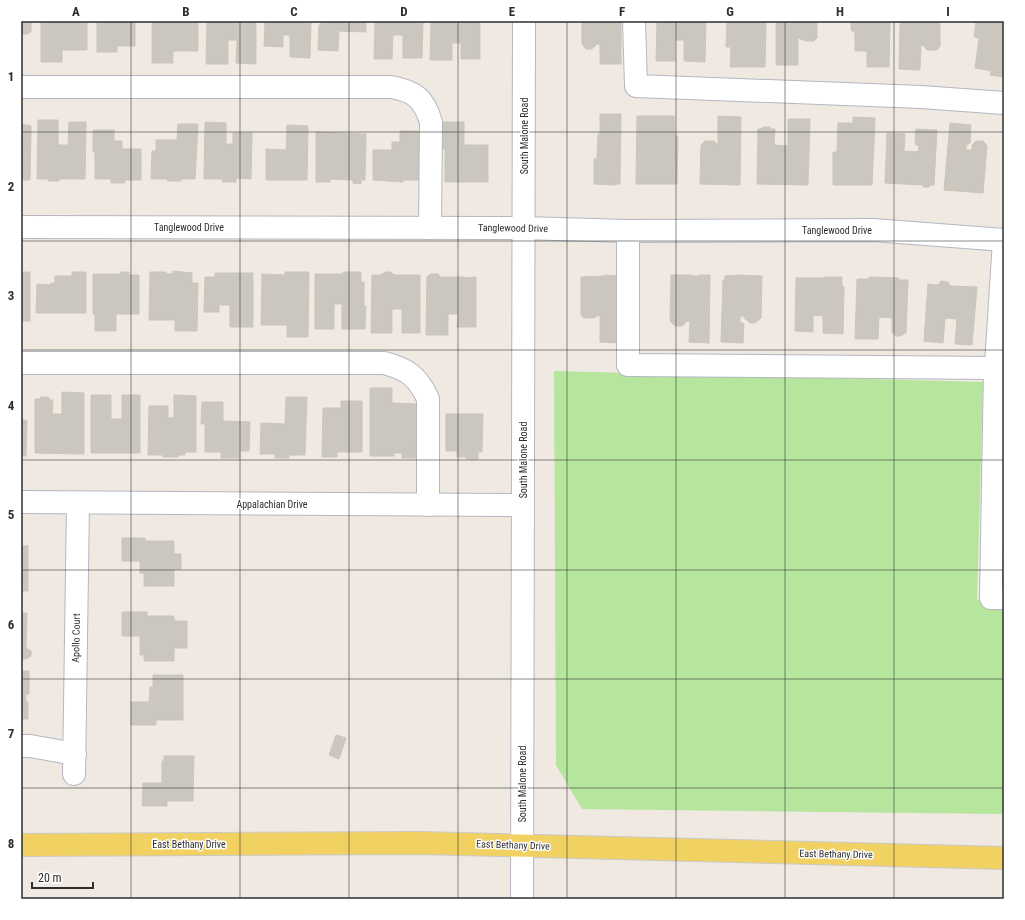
<svg xmlns="http://www.w3.org/2000/svg" width="1025" height="920" viewBox="0 0 1025 920" font-family="'Roboto Condensed',sans-serif">
<style>
.green{fill:#b6e59e}
.building{fill:#cbc7bf;stroke:#cbc5ba}
.lines{fill:none;stroke-linecap:round;stroke-linejoin:round}
.minor-casing{stroke:#b4b7c1;stroke-width:24}
.major-casing{stroke:#c9c9c9;stroke-width:24}
.minor{stroke:#fff;stroke-width:22}
.major{stroke:#f2d163;stroke-width:22}
.grid{fill:none;stroke:#2e2e2e;stroke-width:1;stroke-opacity:0.55}
.labels{text-anchor:middle;dominant-baseline:central;stroke-width:3;stroke-linejoin:round;paint-order:stroke}
.street-label{font-size:10px;fill:#2e2e2e;stroke:#fff}
.neatline{fill:none;stroke:#2e2e2e;stroke-width:1.5}
.grid-label{font-size:13px;text-anchor:middle;font-weight:bold;fill:#2e2e2e}
</style>
<rect width="100%" height="100%" fill="#efe9e1"/>
<polygon class="green" points="554,371 983,382 977,600 1004,602 1004,814 582,809 556,765"/>
<g class="building">
<polygon points="21,21 31,21 31,31 28,34 21,34"/>
<polygon points="41,21 87,21 87,50 62,50 62,62 41,62"/>
<polygon points="97,21 135,21 135,46 117,46 117,52 97,52"/>
<polygon points="152,21 198,21 198,51 173,51 173,63 152,63"/>
<polygon points="207,21 256,21 256,64 236,63 237,40 228,40 228,64 206,64"/>
<polygon points="265,21 311,21 310,58 290,57 290,35 283,35 283,47 264,46"/>
<polygon points="321,21 366,21 366,32 339,31 338,51 318,50 319,25 321,25"/>
<polygon points="375,21 423,21 422,58 403,58 403,35 393,35 392,59 374,59"/>
<polygon points="431,21 480,21 480,59 461,59 461,43 452,43 452,60 430,60"/>
<polygon points="582,21 621,21 621,64 600,64 600,44 597,44 592,49 586,49 582,44"/>
<polygon points="657,21 706,21 705,62 684,61 684,40 675,40 675,61 656,61"/>
<polygon points="727,21 766,21 765,67 730,67 731,47 726,47"/>
<polygon points="776,21 817,21 817,38 814,41 806,41 798,38 798,65 776,65"/>
<polygon points="851,21 890,21 889,67 867,67 867,51 855,51 855,33 851,30"/>
<polygon points="900,21 940,21 940,46 937,50 927,50 923,45 921,45 920,70 899,69"/>
<polygon points="976,21 1004,21 1004,77 990,75 991,71 975,68 979,38 974,37"/>
<polygon points="600,114 621,114 620,184 615,184 615,185 594,184 594,159 597,159 598,134 600,134"/>
<polygon points="637,116 674,116 675,135 678,137 677,184 636,184"/>
<polygon points="718,116 741,117 740,185 700,184 701,145 705,141 714,141 718,145"/>
<polygon points="853,117 875,118 872,185 833,185 833,152 837,152 838,123 853,123"/>
<polygon points="788,119 810,119 808,185 757,184 758,129 761,129 763,127 770,127 771,129 775,129 774,145 788,146"/>
<polygon points="38,120 58,120 58,145 68,145 69,122 86,122 85,179 59,179 59,181 48,181 48,179 37,179"/>
<polygon points="205,122 226,123 226,144 233,144 233,133 252,133 251,179 236,178 236,182 222,182 223,179 204,179"/>
<polygon points="443,122 464,122 464,145 488,145 488,182 445,182 445,149 443,149"/>
<polygon points="950,123 971,125 970,143 966,145 966,150 972,150 972,145 976,141 983,141 987,146 983,193 944,190"/>
<polygon points="21,124 31,126 30,180 21,180"/>
<polygon points="178,124 198,124 195,179 181,179 181,181 167,181 167,179 151,179 152,151 156,151 156,140 177,140"/>
<polygon points="287,125 308,126 307,180 266,180 266,149 286,150"/>
<polygon points="916,129 937,130 934,185 930,185 929,187 923,187 923,185 885,183 887,133 905,134 904,151 918,152 919,146 915,144"/>
<polygon points="93,130 114,130 114,141 122,141 122,149 141,149 141,180 125,180 125,183 111,183 111,179 95,179 95,152 93,152"/>
<polygon points="400,131 421,131 420,151 419,151 419,180 403,180 403,182 373,180 373,150 392,150 392,142 400,142"/>
<polygon points="316,132 366,134 365,180 361,180 361,184 353,183 353,180 330,179 330,182 316,182"/>
<polygon points="173,271 192,273 192,283 198,283 197,331 175,331 175,320 149,320 150,272 166,272 166,274 173,274"/>
<rect x="21" y="272" width="9" height="49"/>
<polygon points="72,272 86,272 86,313 36,313 37,284 51,285 51,283 55,283 55,276 72,276"/>
<polygon points="121,272 129,272 129,275 139,275 139,314 116,314 116,331 95,331 95,314 93,314 93,274 121,274"/>
<polygon points="285,272 309,272 308,337 287,337 287,325 261,325 262,274 285,275"/>
<polygon points="343,272 361,272 361,282 364,282 364,306 366,306 365,329 342,329 342,304 334,304 334,329 315,329 315,274 343,274"/>
<polygon points="385,272 391,272 394,275 420,275 420,333 402,333 402,309 392,309 392,333 371,333 372,275 381,275"/>
<polygon points="215,273 253,273 253,327 230,327 230,305 219,305 219,312 204,312 205,277 215,277"/>
<polygon points="430,274 438,274 440,277 464,277 464,278 476,277 476,327 457,327 458,314 448,314 448,335 426,335 427,277"/>
<polygon points="605,275 620,276 619,343 600,342 600,315 597,316 593,318 584,318 581,315 581,277 605,276"/>
<polygon points="671,275 692,275 692,276 699,276 699,275 710,275 709,343 689,342 690,321 687,321 682,326 675,326 670,321"/>
<polygon points="738,275 762,276 761,318 755,323 750,323 744,318 744,316 740,316 740,322 744,324 743,343 721,342 723,280 725,280 725,276"/>
<polygon points="825,277 842,277 842,286 844,287 843,334 823,333 823,316 813,315 813,332 795,331 796,278 825,278"/>
<polygon points="869,277 899,278 899,280 908,280 906,333 900,336 896,336 894,333 892,333 892,318 879,317 878,339 855,339 857,279 869,279"/>
<polygon points="941,281 948,282 950,286 977,287 972,345 955,344 957,319 945,318 943,343 924,341 928,284 938,285"/>
<polygon points="370,388 392,388 392,403 417,404 416,458 402,458 402,453 394,453 394,456 370,456"/>
<polygon points="62,392 84,393 84,454 35,453 35,399 39,399 41,397 48,397 50,400 53,400 52,414 62,414"/>
<polygon points="91,395 111,395 111,419 122,419 122,395 140,395 140,453 91,453"/>
<polygon points="174,395 196,396 196,452 185,452 185,455 178,455 178,457 163,457 163,455 148,455 149,406 168,406 168,418 174,418"/>
<polygon points="286,397 307,397 305,455 289,455 289,458 275,458 275,454 260,454 261,423 285,424"/>
<polygon points="341,401 362,401 362,452 337,452 337,457 322,457 323,408 341,408"/>
<polygon points="202,402 223,402 223,421 250,422 249,451 240,451 240,458 221,458 221,452 205,452 205,424 201,424"/>
<polygon points="446,414 483,414 482,452 478,452 478,459 466,459 466,457 457,457 457,451 446,451"/>
<polygon points="21,419 27,421 26,456 21,456"/>
<polygon points="122,538 145,538 145,541 174,541 174,554 181,554 181,569 174,569 174,586 144,586 144,573 140,573 140,561 122,561"/>
<rect x="21" y="546" width="7" height="45"/>
<polygon points="122,612 147,612 147,616 174,616 174,621 187,621 187,648 174,648 174,661 144,661 144,655 140,655 140,636 122,636"/>
<polygon points="21,613 27,613 26,648 31,651 31,656 26,659 21,659"/>
<polygon points="21,671 29,671 29,694 26,694 26,702 28,702 28,719 21,719"/>
<polygon points="153,675 183,675 183,720 156,720 156,725 131,725 131,702 149,702 150,687 153,687"/>
<polygon points="336,735 346,738 339,759 329,755"/>
<polygon points="164,756 194,756 193,801 167,801 167,806 142,806 143,783 162,783 162,761 164,761"/>
</g>
<g class="lines">
<defs>
<g id="minor">
<polyline points="634,21 636,86 921,97 1004,103"/>
<path d="M21 87H391C415 91 424 99 431 122L430 228"/>
<polyline points="21,227 523,228 628,231 873,230 1004,240"/>
<polyline points="628,231 628,365 995,368 991,598 1004,598"/>
<path d="M21 363H384C408 369 418 377 428 399V505"/>
<polyline points="995,381 1004,240"/>
<polyline points="21,502 523,505"/>
<polyline points="21,746 30,746 75,754"/>
<polyline points="74,774 78,503"/>
<polyline points="522,899 524,21"/>
</g>
<polyline id="major" points="21,845 420,843 1004,858"/>
</defs>
<use href="#minor" class="minor-casing"/>
<use href="#major" class="major-casing"/>
<use href="#minor" class="minor"/>
<use href="#major" class="major"/>
</g>
<path class="grid" d="M131 21V899M240 21V899M349 21V899M458 21V899M567 21V899M676 21V899M785 21V899M894 21V899M21 132H1004M21 241H1004M21 350H1004M21 460H1004M21 570H1004M21 679H1004M21 788H1004"/>
<g class="labels">
<g class="street-label">
<text transform="translate(524 136) rotate(-90)">South Malone Road</text>
<text x="189" y="227">Tanglewood Drive</text>
<text transform="translate(513 228) rotate(1)">Tanglewood Drive</text>
<text x="837" y="230">Tanglewood Drive</text>
<text transform="translate(523 460) rotate(-90)">South Malone Road</text>
<text x="272" y="504">Appalachian Drive</text>
<text transform="translate(76 638) rotate(-89)">Apollo Court</text>
<text transform="translate(522 784) rotate(-90)">South Malone Road</text>
<text x="189" y="844">East Bethany Drive</text>
<text transform="translate(513 845) rotate(2)">East Bethany Drive</text>
<text transform="translate(836 854) rotate(1)">East Bethany Drive</text>
</g>
</g>
<rect width="1025" height="920" fill="none" stroke="#ffffff" stroke-width="44"/>
<path d="M32 882v6h61v-6" fill="none" stroke="#2e2e2e" stroke-width="2"/>
<text x="38" y="882" font-size="12" fill="#2e2e2e" stroke="#ffffff" stroke-width="3" paint-order="stroke">20 m</text>
<rect x="22" y="22" width="981" height="876" class="neatline"/>
<g class="grid-label">
<text x="76" y="16">A</text>
<text x="186" y="16">B</text>
<text x="294" y="16">C</text>
<text x="404" y="16">D</text>
<text x="512" y="16">E</text>
<text x="622" y="16">F</text>
<text x="730" y="16">G</text>
<text x="840" y="16">H</text>
<text x="948" y="16">I</text>
<text x="11" y="81">1</text>
<text x="11" y="191">2</text>
<text x="11" y="300">3</text>
<text x="11" y="410">4</text>
<text x="11" y="519">5</text>
<text x="11" y="629">6</text>
<text x="11" y="738">7</text>
<text x="11" y="848">8</text>
</g>
</svg>
